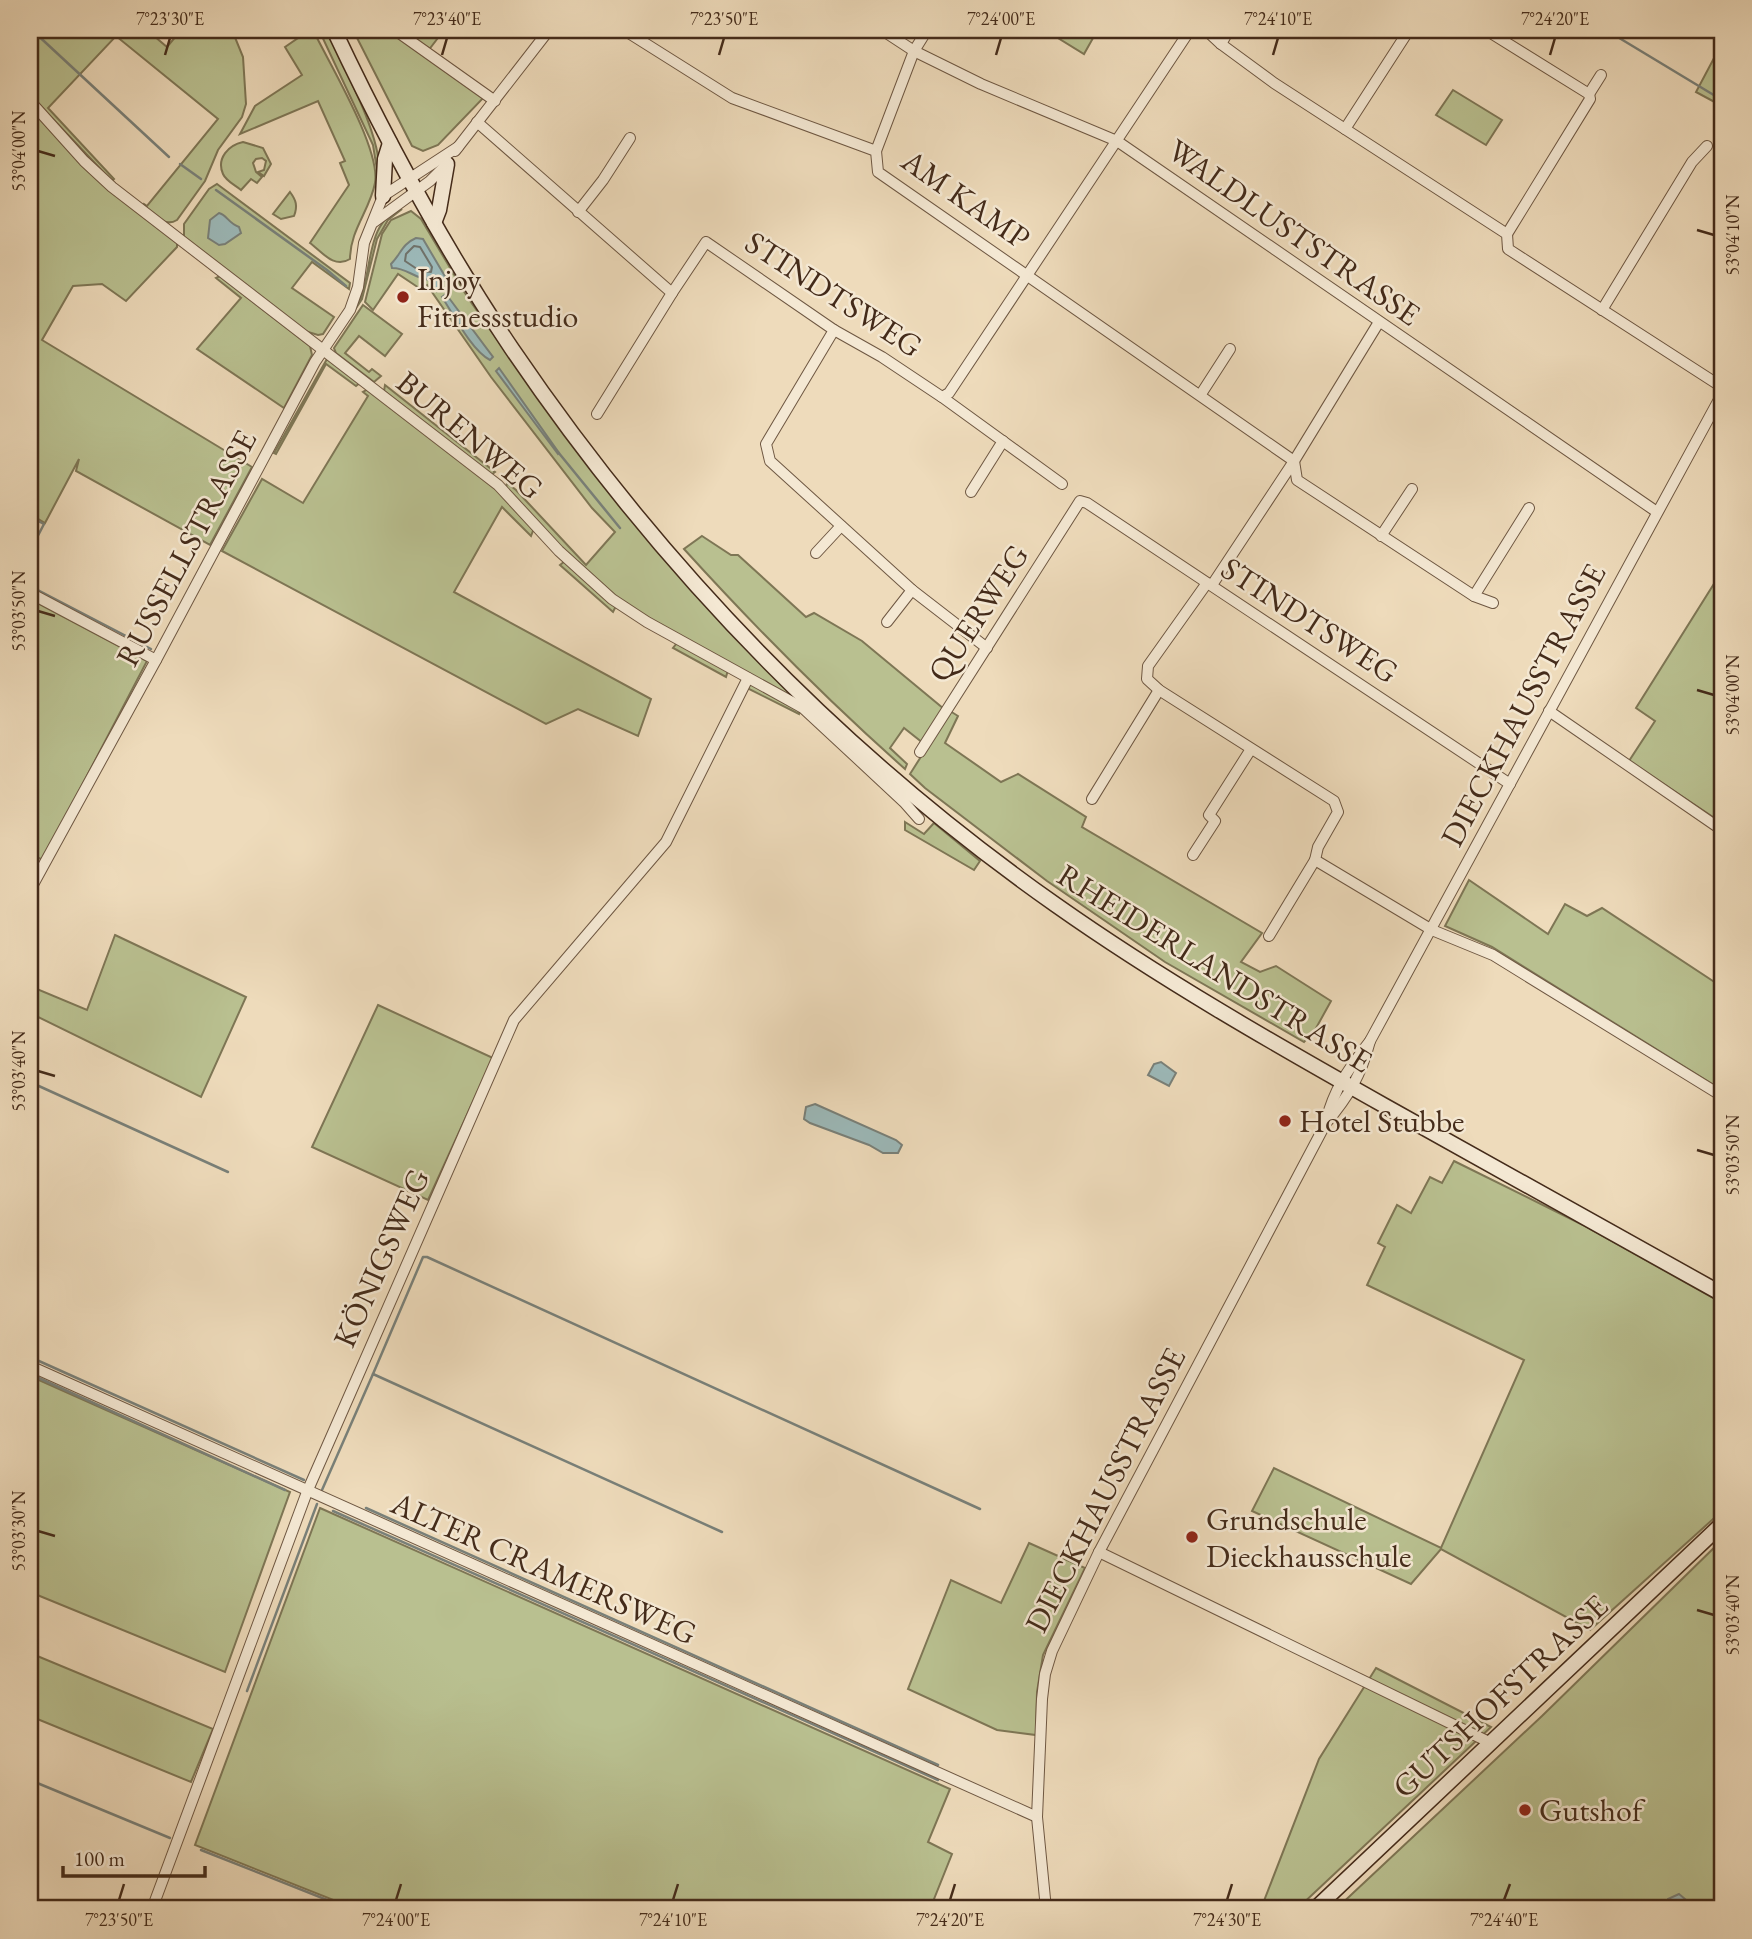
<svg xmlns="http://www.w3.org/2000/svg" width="1752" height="1939" viewBox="0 0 1752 1939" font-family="'EB Garamond',serif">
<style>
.green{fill:#b9c090;stroke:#7e7655;stroke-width:2}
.water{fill:#9cb9b9;stroke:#798079;stroke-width:2}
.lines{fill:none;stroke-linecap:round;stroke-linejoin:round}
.shore{stroke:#70726a;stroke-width:2}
.stream{stroke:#798079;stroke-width:2.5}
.street-casing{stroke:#6e5742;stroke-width:12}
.secondary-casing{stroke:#442b1a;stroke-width:17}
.street{stroke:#f4e8d3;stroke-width:10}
.secondary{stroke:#f4e8d3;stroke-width:14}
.ticks{fill:none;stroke:#442b1a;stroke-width:2.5}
.poi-dot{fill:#8f2418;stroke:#f4e8d3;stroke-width:2.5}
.labels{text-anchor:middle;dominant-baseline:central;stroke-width:5;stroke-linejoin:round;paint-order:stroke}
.street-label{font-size:32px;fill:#442b1a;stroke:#f4e8d3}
.poi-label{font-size:32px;fill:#442b1a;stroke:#f4e8d3;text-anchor:start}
.neatline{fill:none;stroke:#442b1a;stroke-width:2.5}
.ticks-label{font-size:18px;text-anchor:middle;fill:#442b1a}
</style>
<rect width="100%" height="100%" fill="#eedbbb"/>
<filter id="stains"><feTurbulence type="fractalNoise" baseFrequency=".00286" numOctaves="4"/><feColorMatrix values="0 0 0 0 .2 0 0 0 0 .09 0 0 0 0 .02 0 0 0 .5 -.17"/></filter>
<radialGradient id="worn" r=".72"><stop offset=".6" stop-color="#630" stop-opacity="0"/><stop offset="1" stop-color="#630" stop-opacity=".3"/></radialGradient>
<g class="green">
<path d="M30 30H147L167 47 181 30H232L243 57 246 104 242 117 218 150 205 181 177 220C164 228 153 214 143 207L144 204 147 206 218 119 116 36 48 108 114 179 112 181 30 95Z"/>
<path d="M291 30H313C329 63 381 149 375 183 370 210 350 230 350 259 334 269 322 252 310 243L349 185 340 163 345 161 318 101 240 134 255 106 302 75 285 47 298 38Z"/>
<path d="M319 30H327C341 63 386 143 378 176L373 145Z"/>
<polygon points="353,30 444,30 428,51 488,93 438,145 423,151 412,146"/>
<polygon points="1045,30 1095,30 1097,31 1084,54"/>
<polygon points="1722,43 1722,106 1696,92"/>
<polygon points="1453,90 1502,120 1486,145 1436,115"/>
<polygon points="30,108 177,242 177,247 126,301 102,284 73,286 42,340 252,467 210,545 76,471 79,459 45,523 30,514"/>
<path d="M243 142 263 148 271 164 264 176 258 172 264 170 266 161 262 158 256 159 253 163 256 172 262 177 257 183 251 179 241 190C235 185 226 181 223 174 216 158 229 145 243 142Z"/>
<polygon points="217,184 350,283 349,289 312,262 292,288 334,317 323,334 318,335 305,331 184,238 184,224 209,189"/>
<path d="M290 192C296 200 298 206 294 216L281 219 273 214Z"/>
<path d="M402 209 388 220 377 239 362 299 333 343C338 329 350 319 357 306 374 277 363 221 402 209Z"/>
<polygon points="411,211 421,219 468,298 542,402 801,703 740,671 615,598 575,563 506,488 507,483 516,490 586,565 615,532 592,508 491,377 427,285 419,288 398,274 373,310 365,302 382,234 391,220"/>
<polygon points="220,276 310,346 312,355 284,408 197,349 241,298 216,278"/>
<polygon points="363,305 402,334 385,356 359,336 345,353 369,372 372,369 381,376 374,382 336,353 334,348"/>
<polygon points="327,359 361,382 356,386 326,364 276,454 274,453"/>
<polygon points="385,385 495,472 491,475 384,391"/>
<polygon points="370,388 504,496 534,528 531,536 502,507 454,592 651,699 638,736 578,709 546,724 222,551 262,479 303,503 368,396 363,392"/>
<path d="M702 536 731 555H738L806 617 814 613 862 641 944 709 923 743 904 728 890 748 907 764 905 769C827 700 754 626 684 549Z"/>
<polygon points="565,561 616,606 613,612 560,565"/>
<polygon points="1722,571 1722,823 1629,761 1655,721 1636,708"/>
<polygon points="30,599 147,661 43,860 30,854"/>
<polygon points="677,643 728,670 726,677 673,648"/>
<polygon points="750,685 755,685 800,710 799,714 747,688"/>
<polygon points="950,711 958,716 945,743 1001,782 1018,774 1086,817 1082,827 1262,933 1241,962 1260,972 1276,966 1331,1001 1315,1030 1304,1042 1165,962 1047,881 925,788 910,774"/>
<polygon points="905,822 924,834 934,823 980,861 974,870 905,830"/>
<polygon points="1469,880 1548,934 1565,904 1587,916 1602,908 1722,987 1722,1090 1492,947 1445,926"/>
<polygon points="115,935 246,997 201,1097 30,1013 30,1002 37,989 87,1010"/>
<polygon points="378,1005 493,1058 428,1200 312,1147"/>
<polygon points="1454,1161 1583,1225 1722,1303 1722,1511 1590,1630 1441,1549 1411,1584 1252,1511 1274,1468 1441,1548 1524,1360 1367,1285 1385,1247 1378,1243 1397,1205 1411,1213 1430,1177 1442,1183"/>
<polygon points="30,1376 290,1492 225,1672 30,1592"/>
<polygon points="320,1508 950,1789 928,1842 952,1854 930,1909 356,1909 195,1845"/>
<polygon points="1722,1540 1722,1909 1336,1909 1542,1716"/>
<polygon points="1029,1543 1085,1568 1043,1655 1037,1692 1036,1735 997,1730 908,1689 951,1580 1001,1603"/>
<polygon points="30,1653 213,1729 191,1782 30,1716"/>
<polygon points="1376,1668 1491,1727 1297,1909 1265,1909 1262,1906 1319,1759"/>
</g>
<g class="water">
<path d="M219 213C227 215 228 223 239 227L241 233 225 244 219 245 208 238 210 220Z"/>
<path d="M416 238 423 239 446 278 437 291 429 280C412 277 407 268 392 268L391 264C401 254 402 244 416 238Z"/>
<path d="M446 294 493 357 490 360C472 351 453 314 442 297Z"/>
<polygon points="499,368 559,453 558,454 496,371"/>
<polygon points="1161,1062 1176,1073 1169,1086 1148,1075 1154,1064"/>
<polygon points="815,1104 896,1140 902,1145 898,1153 883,1153 869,1145 810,1123 804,1119 806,1107"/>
<polygon points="1679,1894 1697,1909 1666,1909 1668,1899"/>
</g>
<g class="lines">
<polygon class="shore" points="414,246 420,247 432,267 431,272 420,271 405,261 406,254"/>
<g class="stream">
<polyline points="32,30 169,157"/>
<polyline points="1606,30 1722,100"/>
<polyline points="180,164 201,179"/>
<polyline points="216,190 327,270 346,286"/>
<polyline points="558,452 620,528"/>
<polyline points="30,517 44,524 30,551"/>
<polyline points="30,586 151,649"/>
<polyline points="30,1082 228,1172"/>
<polyline points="30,1357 304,1480"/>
<polyline points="30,1374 285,1490"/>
<polyline points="373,1374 423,1257 427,1257 980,1509"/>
<polyline points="322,1490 373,1374 722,1532"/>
<polyline points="366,1508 938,1765"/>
<polyline points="333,1511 938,1780"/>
<polyline points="247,1691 317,1504"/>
<polyline points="30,1780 170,1838"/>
<polyline points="201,1850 350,1909"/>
</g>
<defs>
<g id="street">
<polyline points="395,30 495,101"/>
<polyline points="624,30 732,98 876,151 878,172 1294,461 1297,480 1474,596 1493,603"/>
<polyline points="882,30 914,51 981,84 1117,141 1657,512"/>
<polyline points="1206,30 1221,44 1274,83 1507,234 1508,249 1722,387"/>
<polyline points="1486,30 1589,94 1590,99 1507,234"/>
<polyline points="1221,44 1229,30"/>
<polyline points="1589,94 1601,75"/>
<polyline points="30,101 84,161 112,187 498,485 559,551 612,599 647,622 803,708 904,802 919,819"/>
<polyline points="477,122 672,293 597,414"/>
<polyline points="1345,129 1409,30"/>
<polyline points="455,151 549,30"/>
<polyline points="876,151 914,51 927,30"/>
<polyline points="578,212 603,180 630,138"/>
<polyline points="374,222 430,181 447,164"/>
<polyline points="672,293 706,242 834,330 882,357 942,397 1062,484"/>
<polyline points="1602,310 1692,162 1707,146"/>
<polyline points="834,330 766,444 770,461 912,590 987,648"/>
<polyline points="1201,394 1230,349"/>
<polyline points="942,397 949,393 1190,30"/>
<polyline points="971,492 1003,441"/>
<polyline points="1381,536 1412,489"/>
<polyline points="816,553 841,526"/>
<polyline points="1207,583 1148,666 1147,679 1159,690 1334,801 1338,812 1318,847 1315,860 1432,930 1493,955 1722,1096"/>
<polyline points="1212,585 1294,461 1379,322"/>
<polyline points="30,593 156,660"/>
<polyline points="1474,596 1529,508"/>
<polyline points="887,622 912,590"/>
<polyline points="1549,711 1722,830"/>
<polyline points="920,752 1080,501 1087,503 1510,784"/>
<polyline points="1092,799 1159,690"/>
<polyline points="1193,855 1215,821 1209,815 1251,749"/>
<polyline points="30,890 156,660 315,362 350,310 358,287 364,243 383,196 458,147"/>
<polyline points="1269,936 1315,860"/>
<path d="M1326 1121C1335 1086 1349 1069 1370 1041L1722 394"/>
<polyline points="30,1366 1037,1817"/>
<polyline points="1099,1552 1491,1743"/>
<polyline points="152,1909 307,1492 514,1020 666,842 748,678"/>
<path d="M1046 1909 1037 1817 1042 1699 1045 1674 1052 1651 1099 1552 1326 1123C1349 1096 1361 1075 1370 1041"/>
</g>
<g id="secondary">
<path d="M334 30C386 140 444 248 512 349 660 567 841 754 1056 905 1161 979 1273 1043 1385 1106 1498 1168 1610 1231 1722 1294"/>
<polyline points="383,196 385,159 390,143"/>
<polyline points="434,223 439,210 447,164"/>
<polyline points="1315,1909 1722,1524"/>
</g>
</defs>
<use href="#street" class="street-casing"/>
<use href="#secondary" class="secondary-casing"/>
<use href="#street" class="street"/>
<use href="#secondary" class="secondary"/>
</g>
<path class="ticks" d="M165 55 170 38M442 55 447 38M719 55 724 38M996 55 1001 38M1273 55 1278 38M1550 55 1555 38M38 151 55 156M1697 230 1714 235M38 611 55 616M1697 690 1714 695M38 1071 55 1076M1697 1150 1714 1155M38 1531 55 1536M1697 1610 1714 1615M119 1900 124 1884M396 1900 401 1884M673 1900 678 1884M950 1900 955 1884M1227 1900 1232 1884M1504 1900 1510 1884"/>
<g class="poi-dot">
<circle cx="403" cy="297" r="7"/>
<circle cx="1285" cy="1121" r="7"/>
<circle cx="1192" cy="1537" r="7"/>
<circle cx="1525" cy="1810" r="7"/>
</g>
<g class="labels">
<g class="street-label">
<text transform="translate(966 199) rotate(35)">AM KAMP</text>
<text transform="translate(1294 232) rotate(35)">WALDLUSTSTRASSE</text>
<text transform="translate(834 294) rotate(33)">STINDTSWEG</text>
<text transform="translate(470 435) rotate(40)">BURENWEG</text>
<text transform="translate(186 548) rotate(-62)">RUSSELLSTRASSE</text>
<text transform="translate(978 613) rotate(-57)">QUERWEG</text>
<text transform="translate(1310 620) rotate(33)">STINDTSWEG</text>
<text transform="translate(1523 705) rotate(-62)">DIECKHAUSSTRASSE</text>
<text transform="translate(1215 968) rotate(32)">RHEIDERLANDSTRASSE</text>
<text transform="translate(381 1258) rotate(-66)">KÖNIGSWEG</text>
<text transform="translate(1105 1490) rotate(-63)">DIECKHAUSSTRASSE</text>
<text transform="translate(544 1568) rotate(24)">ALTER CRAMERSWEG</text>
<text transform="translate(1500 1696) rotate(-43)">GUTSHOFSTRASSE</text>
</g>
<g class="poi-label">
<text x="417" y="279">Injoy<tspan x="417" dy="37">Fitnessstudio</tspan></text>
<text x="1299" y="1121">Hotel Stubbe</text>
<text x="1206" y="1519">Grundschule<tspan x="1206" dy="37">Dieckhausschule</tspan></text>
<text x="1539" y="1810">Gutshof</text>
</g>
</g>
<rect width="1752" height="1939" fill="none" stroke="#eedbbb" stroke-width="77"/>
<path d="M63 1866v10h142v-10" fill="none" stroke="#442b1a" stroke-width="3.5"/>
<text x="74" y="1866" font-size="21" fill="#442b1a" stroke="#f4e8d3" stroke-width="5" paint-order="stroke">100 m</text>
<rect x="38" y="38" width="1676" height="1862" class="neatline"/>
<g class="ticks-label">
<text x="170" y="25">7°23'30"E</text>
<text x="447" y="25">7°23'40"E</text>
<text x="724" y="25">7°23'50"E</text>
<text x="1001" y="25">7°24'00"E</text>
<text x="1278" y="25">7°24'10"E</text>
<text x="1555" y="25">7°24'20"E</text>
<text transform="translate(19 151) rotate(-90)" y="6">53°04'00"N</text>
<text transform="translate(1733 235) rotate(-90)" y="6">53°04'10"N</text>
<text transform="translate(19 611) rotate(-90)" y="6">53°03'50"N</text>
<text transform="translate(1733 695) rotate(-90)" y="6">53°04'00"N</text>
<text transform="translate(19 1071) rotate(-90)" y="6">53°03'40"N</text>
<text transform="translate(1733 1155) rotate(-90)" y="6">53°03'50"N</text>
<text transform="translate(19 1531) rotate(-90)" y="6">53°03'30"N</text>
<text transform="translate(1733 1615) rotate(-90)" y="6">53°03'40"N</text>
<text x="119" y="1926">7°23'50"E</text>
<text x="396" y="1926">7°24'00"E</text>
<text x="673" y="1926">7°24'10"E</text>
<text x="950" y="1926">7°24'20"E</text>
<text x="1227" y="1926">7°24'30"E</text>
<text x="1504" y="1926">7°24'40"E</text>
</g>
<rect width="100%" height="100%" filter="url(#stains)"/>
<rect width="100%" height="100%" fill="url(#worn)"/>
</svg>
